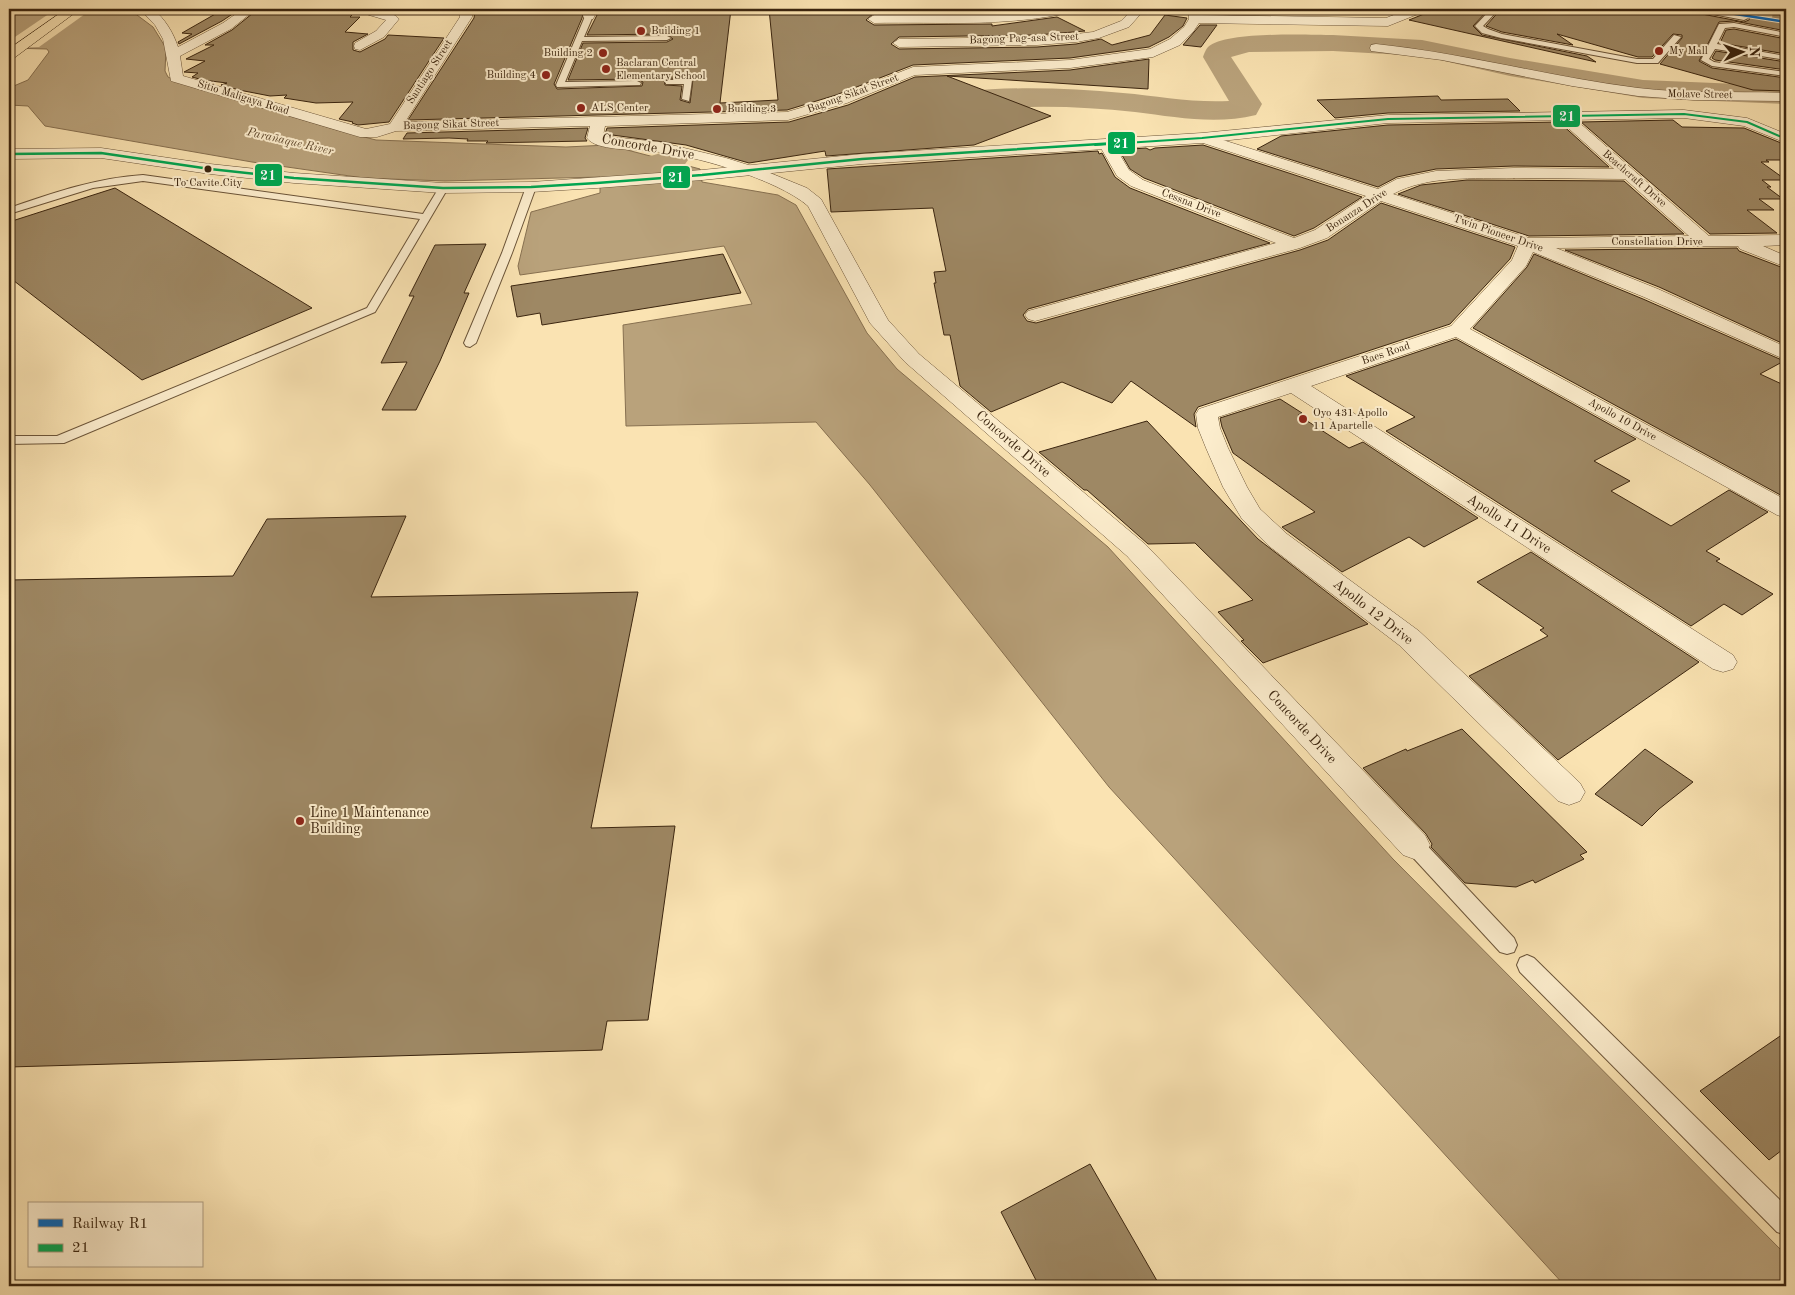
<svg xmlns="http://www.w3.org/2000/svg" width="1795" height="1295" viewBox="0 0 1795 1295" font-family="'Old Standard TT',serif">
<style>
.water{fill:#b9a27b;stroke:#877050}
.pier{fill:#fae3b2}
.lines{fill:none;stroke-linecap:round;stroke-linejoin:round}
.river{fill:#b9a27b;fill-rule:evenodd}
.building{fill:#9e8864;stroke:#3b250f;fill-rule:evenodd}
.secondary-tunnel{stroke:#d4bd91;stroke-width:13;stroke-dasharray:13 7;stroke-linecap:butt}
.service-casing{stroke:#6b5438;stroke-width:2}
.minor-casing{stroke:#6b5438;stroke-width:1}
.tertiary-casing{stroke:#6b5438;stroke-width:1}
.primary-casing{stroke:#3b250f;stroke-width:1}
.service{fill:#fcedcd;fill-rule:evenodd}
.minor{fill:#fcedcd;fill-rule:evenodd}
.tertiary{fill:#fcedcd;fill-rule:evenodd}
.primary{fill:#fae3b2;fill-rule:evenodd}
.tram{stroke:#3b250f;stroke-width:1}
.bus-1-far1-casing{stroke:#fcedcd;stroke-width:4}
.bus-1-casing{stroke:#fcedcd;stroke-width:5}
.bus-1-far1{stroke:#00a651;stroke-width:2}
.bus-1{stroke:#00a651;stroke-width:2.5}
.rail-1-casing{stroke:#fcedcd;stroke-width:4.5}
.rail-1{stroke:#0065bd;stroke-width:2.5}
.poi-dot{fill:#8f2418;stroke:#fcedcd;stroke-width:2}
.bus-dot{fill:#3b250f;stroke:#fcedcd;stroke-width:2}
.labels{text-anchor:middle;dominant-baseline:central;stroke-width:4;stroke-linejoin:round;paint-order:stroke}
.far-poi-label{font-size:11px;fill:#3b250f;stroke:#fcedcd;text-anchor:start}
.far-street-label{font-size:11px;fill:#3b250f;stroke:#fcedcd}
.far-bus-label{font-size:11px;fill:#3b250f;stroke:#fcedcd}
.far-water-label{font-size:12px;font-style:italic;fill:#614a2f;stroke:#fcedcd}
.street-label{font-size:14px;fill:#3b250f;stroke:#fcedcd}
.poi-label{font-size:14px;fill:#3b250f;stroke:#fcedcd;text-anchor:start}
.line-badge{stroke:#fcedcd;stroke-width:2}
.badge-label{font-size:14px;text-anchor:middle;font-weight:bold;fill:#fff}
</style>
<rect width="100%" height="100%" fill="#fae3b2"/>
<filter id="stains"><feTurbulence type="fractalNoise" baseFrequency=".004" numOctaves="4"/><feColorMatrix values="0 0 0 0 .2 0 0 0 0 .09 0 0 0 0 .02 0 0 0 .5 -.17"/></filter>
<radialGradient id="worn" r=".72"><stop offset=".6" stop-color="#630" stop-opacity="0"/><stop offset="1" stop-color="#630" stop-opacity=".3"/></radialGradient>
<polygon class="water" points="50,9 129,9 153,27 166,48 165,71 168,77 178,82 337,130 376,140 566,147 608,145 700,169 702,182 778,195 796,205 867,333 897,369 1108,547 1393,859 1786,1255 1786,1286 1565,1286 1109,787 870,485 816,422 626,426 623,325 752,304 724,246 520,275 518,266 531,212 600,193 600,177 445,181 364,178 252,162 45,126 28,106 9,105 9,88 28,80 49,52 47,49 9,48 9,14"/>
<polygon class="pier" points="56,9 92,9 39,47 9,48 9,41"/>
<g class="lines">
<g class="river">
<path d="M1333 35 1422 40 1510 58 1643 80 1786 86V104L1643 98 1510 76 1422 56 1333 51 1249 52 1231 57 1262 104 1256 115C1215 125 1176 117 1135 112 1087 107 1038 105 990 109 967 110 932 120 911 115L906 108 911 101C979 84 1053 87 1123 93 1158 96 1193 103 1229 101L1203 57C1204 54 1206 49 1208 47 1226 31 1308 35 1333 35Z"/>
<polygon points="671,150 683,153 688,160 683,167 651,177 639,180 627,177 622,170 627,163"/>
</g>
</g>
<g class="building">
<polygon points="224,9 240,9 222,21 179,44 178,42 192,34 182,33"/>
<polygon points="258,9 358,9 350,17 360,17 345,32 368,34 353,42 353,50 360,52 385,39 388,35 444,38 389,122 358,125 352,123 353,122 339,119 353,102 316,103 284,98 287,95 270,96 239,90 221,85 227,83 203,80 192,77 198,73 184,72 205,61 186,59 214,45 205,45 232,30"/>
<path d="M493 9H584L582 18 554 84 557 89 642 86 643 82 637 79 568 80 583 43 667 42 673 39 667 34 587 35 600 9H731L720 103 778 100 769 9H991V12L874 13 866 20 874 25 992 24V26L1057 17 1085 31 1037 35 899 37 891 44 899 49 1037 47 1076 44 1101 39 1112 45 1150 35 1165 15 1187 18 1183 26 1169 37 1149 47 1070 58 913 65 836 95 787 110 408 120 474 18 475 11H492ZM666 78 693 79 690 103 680 100 682 86 665 85 664 80Z"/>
<polygon points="1427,9 1489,9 1473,26 1482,35 1587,56 1596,62 1409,20 1424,14"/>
<polygon points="1501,9 1684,9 1686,11 1744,22 1749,20 1750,17 1710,9 1786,9 1786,31 1734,21 1719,22 1699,61 1712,68 1786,78 1786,91 1753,90 1660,64 1682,38 1682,35 1673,34 1652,57 1638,57 1557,34 1573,45 1502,32 1486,26"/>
<polygon points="1200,25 1217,25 1201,47 1183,45"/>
<polygon points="1734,29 1786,39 1786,54 1720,43 1726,30"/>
<polygon points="1716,51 1786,62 1786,70 1715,60 1712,58"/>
<polygon points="1149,59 1148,89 947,76 1051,116 974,145 826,156 825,151 749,163 686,145 605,134 607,128 789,122 848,105 915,77 1070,70"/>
<polygon points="1438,96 1441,100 1508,99 1520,111 1388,113 1335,118 1317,100"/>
<polygon points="1673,120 1682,127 1744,128 1786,145 1786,160 1766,160 1769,162 1761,162 1786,180 1762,180 1771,187 1767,187 1783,199 1759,199 1774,210 1747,210 1777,233 1710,234 1581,122"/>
<polygon points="1559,122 1609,167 1514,166 1436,169 1397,177 1378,187 1257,149 1281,136 1388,125"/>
<polygon points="588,128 585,138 587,141 486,143 488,141 467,141 468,139 449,138 403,139 407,133"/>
<polygon points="1203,145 1362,197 1314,228 1294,236 1144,178 1130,169 1119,150 1146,148 1150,150 1155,148"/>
<polygon points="1098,151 1099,154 1102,153 1115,177 1130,188 1270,243 1028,309 1023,315 1027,321 1036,323 1300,250 1328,240 1381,203 1515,247 1510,259 1450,324 1198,407 1194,414 1196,427 1131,381 1112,403 1062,382 991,412 960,386 950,335 944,335 934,283 936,283 934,272 946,271 933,208 831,212 827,169"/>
<polygon points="1467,180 1624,181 1684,234 1529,236 1398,194 1421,185"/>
<polygon points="115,188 312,308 142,380 9,277 9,222"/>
<polygon points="486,244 464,293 469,293 440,361 416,410 382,410 407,362 381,363 414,296 409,296 435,245"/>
<polygon points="1737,248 1739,251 1786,269 1786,345 1659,287 1565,250"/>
<polygon points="723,254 741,293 542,325 540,313 517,317 511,286"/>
<polygon points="1534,254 1643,299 1784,361 1760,374 1786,386 1786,498 1473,328 1527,267"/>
<polygon points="1456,339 1636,439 1594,461 1630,481 1611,491 1671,526 1729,490 1768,512 1706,551 1720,559 1716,561 1773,594 1742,615 1724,604 1691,626 1386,431 1415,417 1346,376"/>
<polygon points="1280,399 1302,413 1298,415 1349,448 1363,442 1478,518 1424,547 1409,537 1342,572 1282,527 1315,512 1233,453 1222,427 1220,418"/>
<polygon points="1147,421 1258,539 1368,624 1263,663 1241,641 1244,640 1218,612 1253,600 1195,543 1148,544 1087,490 1084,490 1039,452"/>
<polygon points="406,516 371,597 638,592 591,828 675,826 648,1020 607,1021 602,1050 9,1067 9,580 233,576 267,519"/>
<polygon points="1531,552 1699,662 1558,760 1469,676 1548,636 1540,630 1544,628 1477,582"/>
<polygon points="1462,729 1587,852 1580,855 1584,859 1535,883 1533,880 1516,887 1465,883 1431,847 1432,844 1426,834 1363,768 1406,749 1407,751"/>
<polygon points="1645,749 1693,782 1659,809 1642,826 1595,794"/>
<polygon points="1786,1032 1786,1147 1769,1160 1700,1091"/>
<polygon points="1090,1164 1160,1286 1039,1286 1001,1212"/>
</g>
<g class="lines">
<polyline class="secondary-tunnel" points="1740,9 1786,16"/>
<defs>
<g id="service">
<polygon points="1491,9 1499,9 1483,26 1488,29 1502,34 1637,59 1653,59 1674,35 1681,37 1658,63 1637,63 1501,38 1482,33 1475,26"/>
<polygon points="1686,9 1701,9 1748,18 1744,20"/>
<polygon points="586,14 593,16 584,37 667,36 671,38 667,40 582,41 565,82 637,81 641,83 640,85 557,87 556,85"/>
<polygon points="1734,23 1786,33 1786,37 1734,27 1725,28 1717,44 1786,56 1786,60 1715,49 1709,59 1714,62 1786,72 1786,76 1712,66 1701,60 1719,24"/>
<polygon points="666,80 692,80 689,101 682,99 684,84 666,84"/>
<path d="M143 175 423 214 440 186 443 185 448 188 375 312 64 443 9 444V436H57L367 308 420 219 143 181 93 188 9 214V208C53 193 96 178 143 175Z"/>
<polygon points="531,184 536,187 512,253 476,343 470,347 466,346 464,343 502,253 526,187"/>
<polygon points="1414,837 1421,839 1514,938 1517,945 1514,952 1507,954 1500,952 1407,851 1404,845 1407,839"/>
<polygon points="1527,955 1534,958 1786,1206 1786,1235 1777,1232 1520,972 1517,965 1520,958"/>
</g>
<g id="minor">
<polygon points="9,9 28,9 26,12 9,15"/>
<path d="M140 9H153C165 19 173 32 178 47L223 23 243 9H256L231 29 180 56 183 76 366 129 390 124 460 17V9H472V17L405 122 787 112 837 97 913 67 1070 60 1150 49 1170 39 1184 27 1189 19V9H1201V15L1386 18 1409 9H1425L1423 12 1388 26 1199 23 1193 32 1180 45 1153 57 1070 68 915 75 847 103 788 120 605 126 603 136 659 142 726 158 758 168 807 188 821 199 888 320 919 354 1145 544 1425 835 1430 845 1425 855 1414 859 1403 855 1127 556 905 362 870 323 808 206C777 179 691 154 650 151 634 149 596 151 587 138L590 126 396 131 377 137H360L171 81 163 39 155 25Z"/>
<path d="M363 9C374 8 391 10 399 19L384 37 360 50 355 49 354 46 355 43 376 31 386 20 369 15Z"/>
<polygon points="586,9 598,9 593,19 585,19 583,16"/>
<path d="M1053 9H1074L1072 12C1008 27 939 22 874 23L868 19 874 15 1018 13Z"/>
<polygon points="1133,9 1145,9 1129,27 1099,38 1076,42 1037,45 899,47 893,43 899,39 1037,37 1076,34 1093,32 1121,21"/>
<path d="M1376 44C1464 53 1550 77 1638 88 1687 94 1737 91 1786 93V101L1693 100 1638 96 1572 86 1442 60 1371 51 1370 48 1371 45Z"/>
<path d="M1562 111 1567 112 1709 236 1786 235V245L1763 246 1786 256V267L1740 249 1738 246 1556 248 1658 289 1786 347V360L1644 297 1533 252 1526 266 1470 329 1786 500V518L1777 515 1456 337 1311 386 1733 655 1737 662 1733 669 1723 672 1713 669 1291 393 1218 417 1220 428 1228 448 1247 487 1260 509 1287 534 1419 631 1580 783 1585 792 1580 801 1569 805 1558 801 1399 645 1269 546 1242 519 1223 487 1206 448 1198 428 1196 414 1199 409 1451 326 1512 260 1518 246 1381 201 1327 238 1300 248 1035 321 1028 319 1025 315 1028 311 1276 243 1131 186 1117 176 1098 143 1101 140H1111L1129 170 1143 180 1294 238 1315 230 1366 196 1197 141 1194 138 1197 135H1207L1378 189 1397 179 1436 171 1514 168 1614 169 1557 118 1555 115 1557 112ZM1514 178 1625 179 1689 236 1529 238 1393 194C1428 175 1474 179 1514 178Z"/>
</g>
<polygon id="tertiary" points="1684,110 1747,118 1786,134 1786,143 1744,126 1684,118 1388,123 1202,143 862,164 702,180 597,188 531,192 443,193 294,183 210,174 101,158 9,159 9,149 101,148 210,164 294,173 443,183 531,182 702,170 862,154 1202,133 1388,115"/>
<polygon id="primary" points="66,9 80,9 14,58 9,59 9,49"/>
</defs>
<use href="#service" class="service-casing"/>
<use href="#minor" class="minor-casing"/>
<use href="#tertiary" class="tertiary-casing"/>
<use href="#primary" class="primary-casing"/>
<use href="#service" class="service"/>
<use href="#minor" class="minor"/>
<use href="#tertiary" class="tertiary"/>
<use href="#primary" class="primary"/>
<polyline class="tram" points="1703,9 1786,22"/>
<defs>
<polyline id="bus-1-far1" points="1095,145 1202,138 1388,119 1684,114 1747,122 1786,139"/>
<polyline id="bus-1" points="9,154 101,153 210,169 294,178 443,188 531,187 597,183 702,175 862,159 1116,143"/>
</defs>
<use href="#bus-1-far1" class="bus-1-far1-casing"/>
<use href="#bus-1" class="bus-1-casing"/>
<use href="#bus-1-far1" class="bus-1-far1"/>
<use href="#bus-1" class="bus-1"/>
<defs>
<polyline id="rail-1" points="1703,9 1786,22"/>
</defs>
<use href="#rail-1" class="rail-1-casing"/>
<use href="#rail-1" class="rail-1"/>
</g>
<g class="poi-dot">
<circle cx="641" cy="31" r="5"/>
<circle cx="1659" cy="51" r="5"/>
<circle cx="603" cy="53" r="5"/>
<circle cx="606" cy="69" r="5"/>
<circle cx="546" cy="75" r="5"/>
<circle cx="581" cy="108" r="5"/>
<circle cx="717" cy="109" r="5"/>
<circle cx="1303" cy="419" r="5"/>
<circle cx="300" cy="821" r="5"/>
</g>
<circle class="bus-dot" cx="208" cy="169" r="4.5"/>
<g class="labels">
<g class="far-poi-label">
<text x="651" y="31">Building 1</text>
<text x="1669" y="51">My Mall</text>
<text x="593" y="53" text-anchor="end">Building 2</text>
<text x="616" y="63">Baclaran Central<tspan x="616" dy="13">Elementary School</tspan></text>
<text x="536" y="75" text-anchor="end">Building 4</text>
<text x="591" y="108">ALS Center</text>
<text x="727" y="109">Building 3</text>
<text x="1313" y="413">Oyo 431 Apollo<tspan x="1313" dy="13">11 Apartelle</tspan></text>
</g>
<g class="far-street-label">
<text transform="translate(1024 39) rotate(-2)">Bagong Pag-asa Street</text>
<text transform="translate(430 72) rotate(-57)">Santiago Street</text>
<text transform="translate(853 94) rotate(-20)">Bagong Sikat Street</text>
<text transform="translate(1700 95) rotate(1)">Molave Street</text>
<text transform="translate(243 98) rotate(17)">Sitio Maligaya Road</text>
<text transform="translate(451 125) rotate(-2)">Bagong Sikat Street</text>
<text transform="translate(1634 179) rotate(41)">Beachcraft Drive</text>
<text transform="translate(1191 204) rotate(21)">Cessna Drive</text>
<text transform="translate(1357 211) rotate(-33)">Bonanza Drive</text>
<text transform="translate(1498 234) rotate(19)">Twin Pioneer Drive</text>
<text x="1657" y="242">Constellation Drive</text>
<text transform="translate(1386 354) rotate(-19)">Baes Road</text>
<text transform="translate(1622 420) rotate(29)">Apollo 10 Drive</text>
</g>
<g class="far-bus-label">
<text x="208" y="183">To Cavite City</text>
</g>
<g class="far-water-label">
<text transform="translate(290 142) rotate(13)">Parañaque River</text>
</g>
<g class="street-label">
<text transform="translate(648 147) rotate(10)">Concorde Drive</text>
<text transform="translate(1013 444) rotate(41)">Concorde Drive</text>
<text transform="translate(1509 524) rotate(33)">Apollo 11 Drive</text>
<text transform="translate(1373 612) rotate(38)">Apollo 12 Drive</text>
<text transform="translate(1302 727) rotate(47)">Concorde Drive</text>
</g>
<g class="poi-label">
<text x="310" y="813">Line 1 Maintenance<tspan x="310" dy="16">Building</tspan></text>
</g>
</g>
<g class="line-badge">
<rect x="1552" y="104" width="29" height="24" rx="5" fill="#00a651"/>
<rect x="1107" y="131" width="29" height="24" rx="5" fill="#00a651"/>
<rect x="254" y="163" width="29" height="24" rx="5" fill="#00a651"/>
<rect x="662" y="165" width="29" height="24" rx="5" fill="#00a651"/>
</g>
<g class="badge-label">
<text x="1567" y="121">21</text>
<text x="1121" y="148">21</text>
<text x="268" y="180">21</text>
<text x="676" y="182">21</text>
</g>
<rect width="1795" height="1295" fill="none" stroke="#fae3b2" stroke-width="30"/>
<rect x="10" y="10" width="1775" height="1275" fill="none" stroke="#3b250f" stroke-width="2.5"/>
<rect x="15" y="15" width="1765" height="1265" fill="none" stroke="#3b250f"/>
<rect x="28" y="1202" width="175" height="65" fill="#fcedcd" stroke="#af9d81"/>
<rect x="38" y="1219" width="25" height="8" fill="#0065bd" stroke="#af9d81"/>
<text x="72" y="1228" font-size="15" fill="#3b250f">Railway R1</text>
<rect x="38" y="1244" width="25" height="8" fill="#00a651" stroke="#af9d81"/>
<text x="72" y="1252" font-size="15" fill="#3b250f">21</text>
<g transform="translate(1742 52) rotate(88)" stroke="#fcedcd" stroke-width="4" paint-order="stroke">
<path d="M0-4L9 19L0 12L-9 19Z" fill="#3b250f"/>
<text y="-8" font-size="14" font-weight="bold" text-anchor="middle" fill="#3b250f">N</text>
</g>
<rect width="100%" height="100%" filter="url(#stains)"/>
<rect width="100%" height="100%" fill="url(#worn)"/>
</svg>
